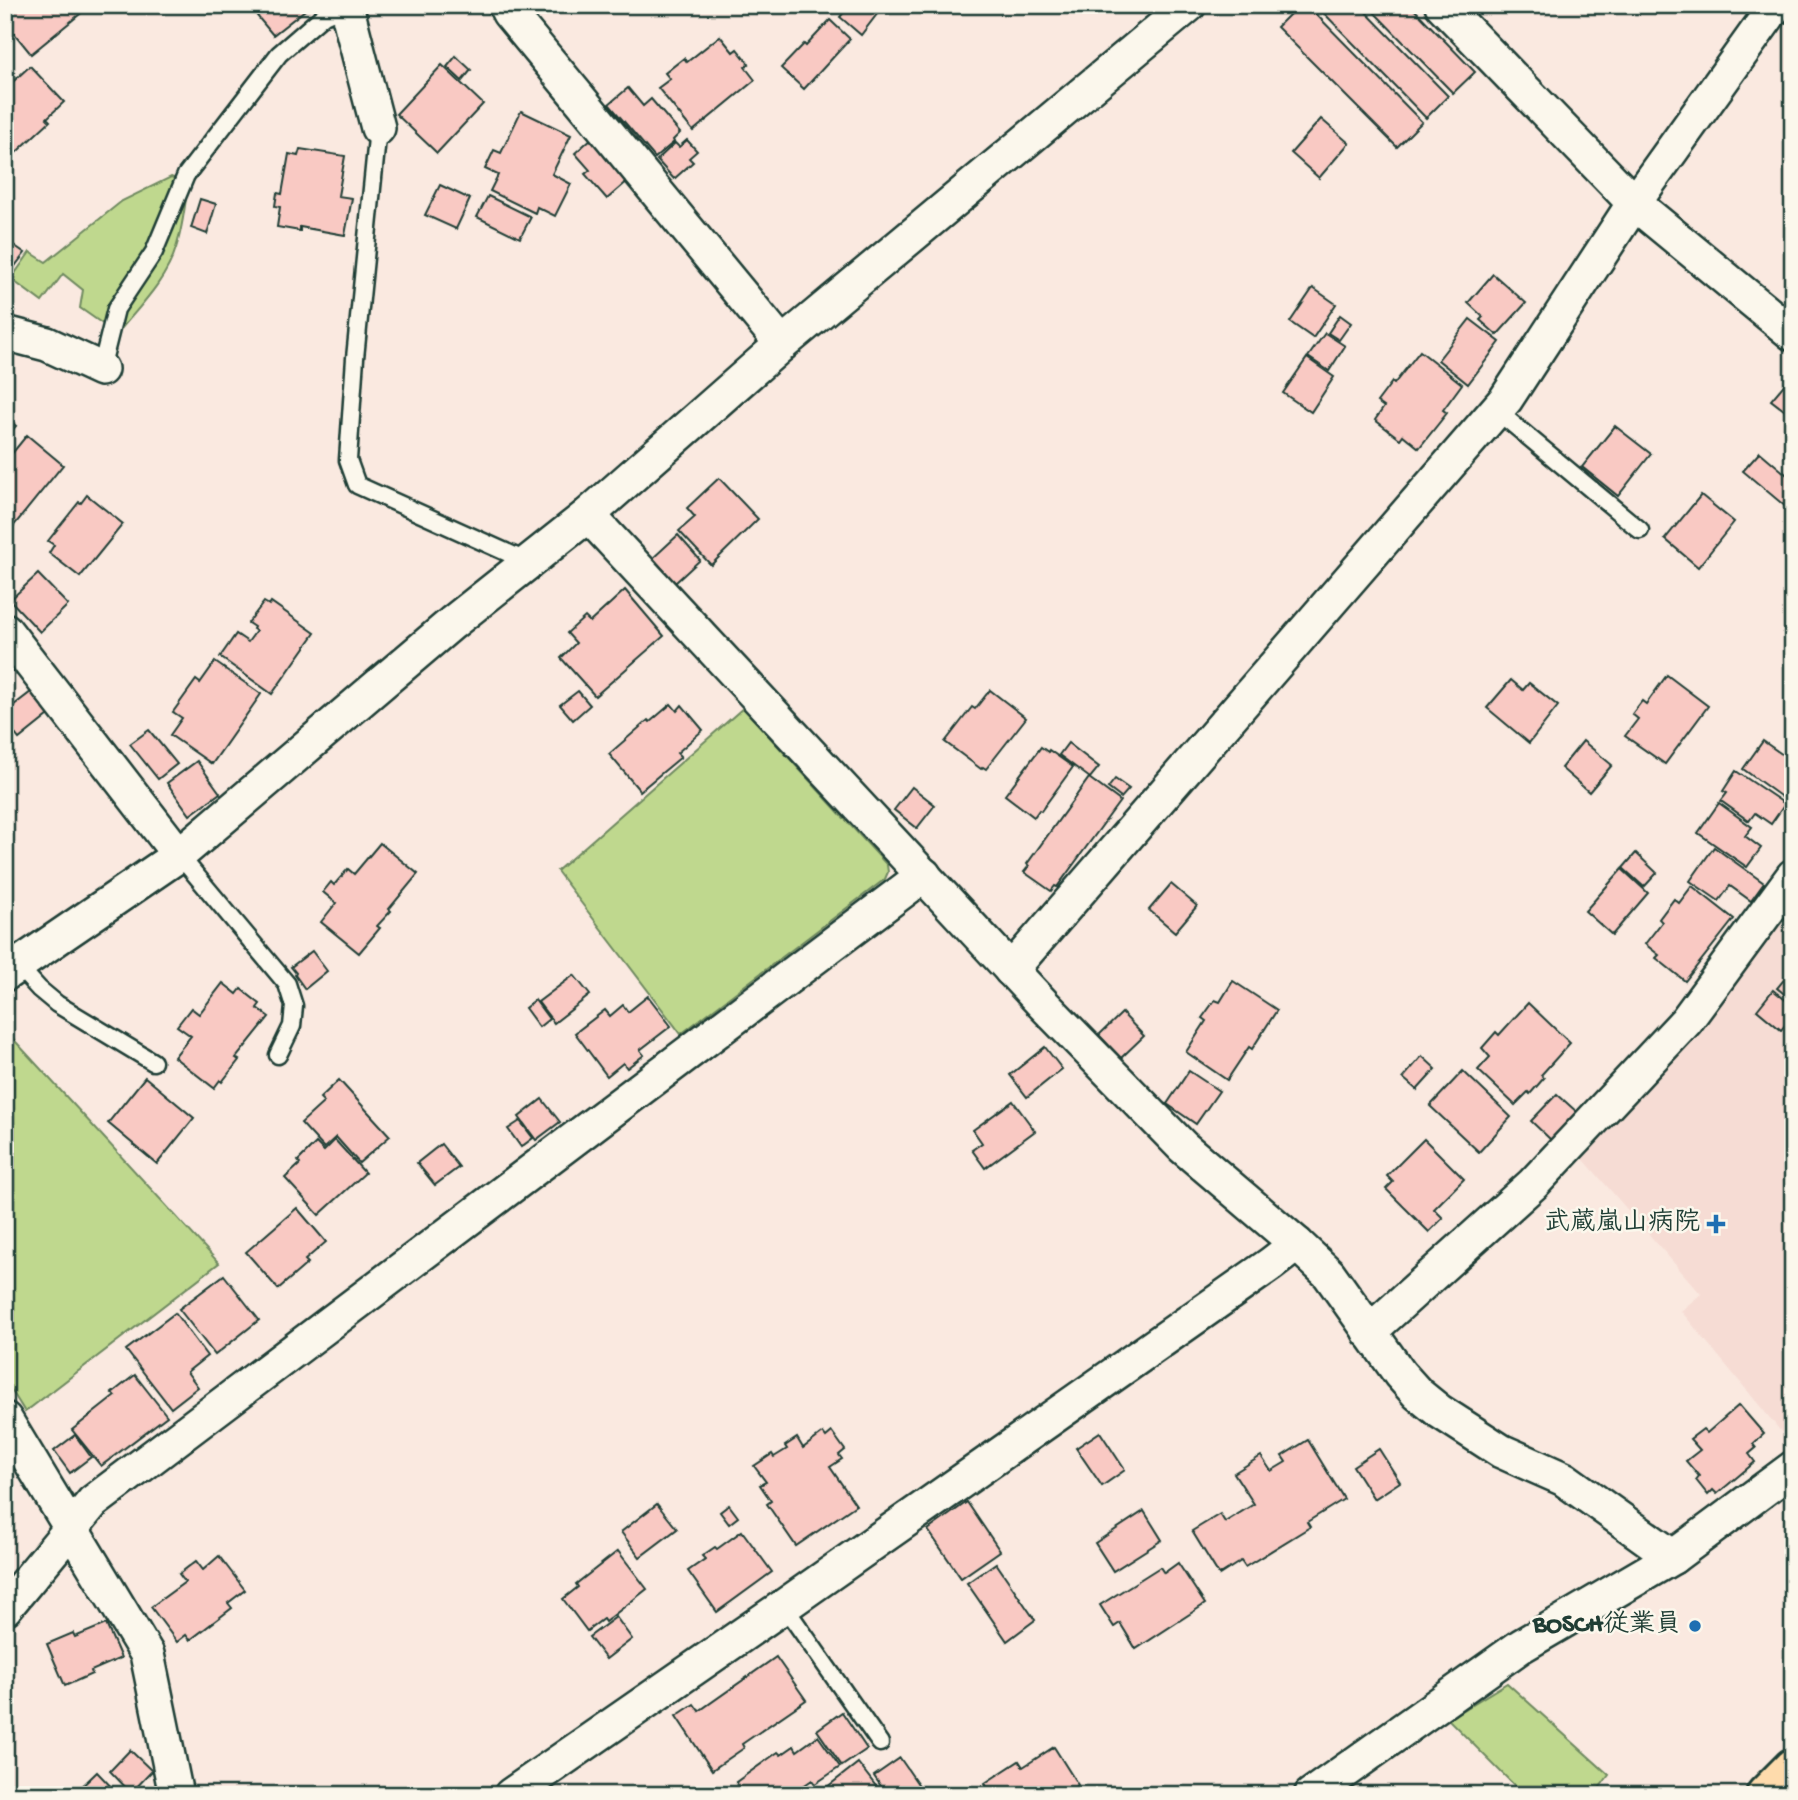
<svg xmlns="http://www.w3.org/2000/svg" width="1798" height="1800" viewBox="0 0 1798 1800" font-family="'Gochi Hand','Klee One',sans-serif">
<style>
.built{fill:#f6dcd4}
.green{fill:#bfd88e;stroke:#6f8a61;stroke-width:2}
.building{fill:#f9c9c3;stroke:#1f3d34;stroke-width:2}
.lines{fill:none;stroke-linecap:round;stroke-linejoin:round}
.lane-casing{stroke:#1f3d34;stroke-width:21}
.street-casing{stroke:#1f3d34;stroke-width:38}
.highway-casing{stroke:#1f3d34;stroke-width:44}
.lane{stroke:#fbf7ec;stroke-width:16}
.street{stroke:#fbf7ec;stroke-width:33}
.highway{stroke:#fedbac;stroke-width:38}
.poi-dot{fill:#1f6fb2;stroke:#fbf7ec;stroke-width:2.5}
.labels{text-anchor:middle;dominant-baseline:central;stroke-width:5;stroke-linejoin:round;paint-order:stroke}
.poi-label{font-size:26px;font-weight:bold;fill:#1f3d34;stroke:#fbf7ec;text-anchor:end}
</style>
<rect width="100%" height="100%" fill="#fae9e0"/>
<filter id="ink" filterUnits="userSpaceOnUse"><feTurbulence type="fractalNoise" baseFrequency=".0143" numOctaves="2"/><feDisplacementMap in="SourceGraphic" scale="14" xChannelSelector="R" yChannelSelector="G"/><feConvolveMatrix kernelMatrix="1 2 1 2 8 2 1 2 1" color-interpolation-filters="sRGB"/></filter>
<g filter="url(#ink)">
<polygon class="built" points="1793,895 1793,1438 1789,1441 1681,1311 1701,1294 1578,1153"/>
<g class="green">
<path d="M171 177 188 184C185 205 183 227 176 248 166 281 138 308 117 334L80 308 83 290 63 274 42 302 11 279 30 252 46 262 122 201Z"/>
<polygon points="743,708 887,865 888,872 885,879 681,1034 557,871"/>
<polygon points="5,1030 219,1263 25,1412 5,1380"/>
<polygon points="1507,1683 1609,1775 1594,1795 1524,1795 1448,1719"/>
</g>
<g class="building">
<polygon points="5,5 91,5 31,54 5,22"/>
<polygon points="271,5 301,5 305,10 273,35 257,16"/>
<polygon points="850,5 884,5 861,35 840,17"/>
<polygon points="1299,5 1307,5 1422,122 1397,147 1277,27"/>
<polygon points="1316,5 1359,5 1448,96 1426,118"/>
<polygon points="1367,5 1410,5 1475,72 1453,93"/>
<polygon points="830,20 850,39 804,89 781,68 804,44 806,46"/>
<polygon points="720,36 733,52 737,49 749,64 745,67 755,80 693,131 658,88 670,79 665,73 684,58 687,62"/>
<polygon points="456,56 471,70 462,81 447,67"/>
<polygon points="442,65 483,104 437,153 396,114"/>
<polygon points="30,66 64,102 47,118 50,121 8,160 5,157 5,89"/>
<polygon points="628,88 643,106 651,99 680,133 673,140 674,142 655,158 609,104"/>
<polygon points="521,111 571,135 552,174 571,184 555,216 537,207 535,213 490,191 498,175 485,169 494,150 501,153"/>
<polygon points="1321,119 1349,143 1319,178 1291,153"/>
<polygon points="592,138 629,180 607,199 585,174 590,170 575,153"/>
<polygon points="687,140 697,151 689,158 693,162 674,179 657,160 675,143 679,147"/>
<polygon points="300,149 345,156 338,196 352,198 345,235 300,227 300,231 277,227 280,207 275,206 277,193 282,194 289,154 298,156"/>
<polygon points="440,185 470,199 456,229 425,215"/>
<polygon points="488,196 531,217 520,238 477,217"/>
<polygon points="200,199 216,204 207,234 191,228"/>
<polygon points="5,239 25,253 5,279"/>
<polygon points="1493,274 1526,303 1497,335 1480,320 1483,317 1468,303"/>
<polygon points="1313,288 1336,304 1313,338 1290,322"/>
<polygon points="1340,315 1351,323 1339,340 1328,333"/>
<polygon points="1470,319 1500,342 1468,384 1438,360"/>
<polygon points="1325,333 1345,346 1329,371 1308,357"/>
<polygon points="1420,351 1462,384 1443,410 1447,413 1419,448 1403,435 1400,439 1375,420 1384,407 1377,402 1392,382 1394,384"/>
<polygon points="1307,358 1334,377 1311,412 1283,393"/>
<polygon points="1793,374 1793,417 1771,400"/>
<polygon points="5,417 16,426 5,439"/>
<polygon points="1615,426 1651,454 1618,496 1582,467"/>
<polygon points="27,435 63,465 12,528 5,523 5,462"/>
<polygon points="1760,452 1793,480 1793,500 1786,507 1743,471"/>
<polygon points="719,478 758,519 711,565 679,531 695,517 687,508"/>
<polygon points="87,495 123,524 80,577 49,553 54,545 48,541 79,502 81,503"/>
<polygon points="1701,495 1734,522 1698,567 1665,539"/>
<polygon points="678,535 700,560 675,583 653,558"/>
<polygon points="38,574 68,605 40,632 10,600"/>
<polygon points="625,590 664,636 595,696 561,658 576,643 567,633 585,617 590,622"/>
<polygon points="264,602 269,605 271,602 315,633 272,694 220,657 236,634 248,642 256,631 253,629 254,627 248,623"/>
<polygon points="215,662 261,694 212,764 170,735 182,718 173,712 196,680 200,683"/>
<polygon points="1667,675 1708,706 1665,764 1625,736 1638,719 1632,714 1642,701 1646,704"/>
<polygon points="1511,680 1523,690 1529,683 1558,706 1529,743 1487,708"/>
<polygon points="990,690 1026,718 986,769 983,767 981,769 945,742 972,707 975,709"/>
<polygon points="578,691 590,705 573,720 560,705"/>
<polygon points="31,692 49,715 19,739 5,721 5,712"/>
<polygon points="671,704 677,711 682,705 703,730 677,753 681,757 640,791 609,754 648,720 650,722"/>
<polygon points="149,730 177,764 158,779 130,744"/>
<polygon points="1583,741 1612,765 1589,792 1561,768"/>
<polygon points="1763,741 1793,762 1793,794 1787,801 1743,769"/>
<polygon points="1068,743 1099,767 1090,778 1059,755"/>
<polygon points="1041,747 1048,752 1049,750 1073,767 1041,811 1039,810 1034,817 1005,795"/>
<polygon points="197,761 220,793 190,815 167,783"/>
<polygon points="1736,771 1785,804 1771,824 1755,813 1749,821 1721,801 1727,793 1723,791"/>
<polygon points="1089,778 1120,801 1057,887 1055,886 1051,891 1024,872 1029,866 1027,864"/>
<polygon points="1115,779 1129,789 1121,798 1108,788"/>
<polygon points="912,787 935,805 917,828 894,810"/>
<polygon points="1719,803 1752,827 1745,836 1761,848 1747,867 1698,833"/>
<polygon points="380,843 418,874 389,909 391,911 377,926 380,928 359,953 321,922 336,903 323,892 331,882 334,885 348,869 354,874"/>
<polygon points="1714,847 1764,883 1751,901 1730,886 1719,901 1690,881"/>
<polygon points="1636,853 1657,873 1644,887 1623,868"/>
<polygon points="1622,869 1648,893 1612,935 1585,911"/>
<polygon points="1171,884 1197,906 1175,932 1149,910"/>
<polygon points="1692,886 1734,919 1685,981 1656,958 1659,955 1645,944 1662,922 1659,919 1674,899 1679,903"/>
<polygon points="312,951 327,971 305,989 295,975 296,973 291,967"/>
<polygon points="1793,969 1793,1001 1777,988"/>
<polygon points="574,975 590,995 554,1023 538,1002"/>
<polygon points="1233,981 1277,1010 1252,1049 1249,1047 1227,1080 1186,1052 1206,1021 1202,1018 1215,1000 1220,1002"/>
<polygon points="223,983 237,994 241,989 260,1004 257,1008 269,1017 236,1058 239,1060 222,1082 220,1080 214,1088 174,1057 191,1036 177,1026 191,1008 199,1014"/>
<polygon points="1773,990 1793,1006 1793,1015 1781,1030 1757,1010"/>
<polygon points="648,996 671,1026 640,1050 644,1055 627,1068 623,1063 607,1076 575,1033 605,1010 610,1016 623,1005 628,1012"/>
<polygon points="535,1000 549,1019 539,1027 525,1008"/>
<polygon points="1528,1003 1570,1043 1541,1075 1544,1078 1530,1094 1528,1092 1515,1105 1478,1070 1490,1057 1482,1048 1496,1032 1499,1035"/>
<polygon points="1122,1013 1144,1036 1121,1058 1099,1035"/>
<polygon points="1045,1047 1062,1069 1027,1097 1010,1075"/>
<polygon points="1422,1056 1436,1069 1417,1090 1403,1078"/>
<polygon points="1189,1071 1219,1091 1196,1124 1167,1104"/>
<polygon points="1463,1071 1511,1117 1479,1152 1430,1106"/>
<polygon points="145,1077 194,1118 157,1164 108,1123"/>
<polygon points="339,1080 390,1136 359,1163 336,1137 324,1148 301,1123 324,1102 320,1098"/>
<polygon points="1557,1094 1578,1113 1551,1140 1531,1121"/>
<polygon points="542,1099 560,1122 536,1140 519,1117"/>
<polygon points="1013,1101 1035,1131 985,1168 972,1150 982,1143 973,1130"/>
<polygon points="520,1121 533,1138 521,1147 508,1129"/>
<polygon points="1424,1139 1464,1179 1434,1209 1443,1218 1429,1232 1386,1189 1393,1182 1387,1176"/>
<polygon points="335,1140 365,1173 319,1215 285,1178 300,1164 298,1161 316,1143 324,1151"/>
<polygon points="441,1144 459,1167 435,1185 417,1163"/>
<polygon points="297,1208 326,1242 305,1260 308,1263 278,1289 246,1252"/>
<polygon points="224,1275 259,1320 215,1355 179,1309"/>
<polygon points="175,1313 207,1356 187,1372 198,1387 171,1408 126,1350"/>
<polygon points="135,1375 167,1416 101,1466 72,1430 115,1396 112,1393"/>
<polygon points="1739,1405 1764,1434 1753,1444 1756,1448 1749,1454 1755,1462 1717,1494 1713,1490 1708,1495 1696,1480 1699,1476 1686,1461 1700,1450 1690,1439 1703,1429 1707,1433"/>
<polygon points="832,1432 845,1450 839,1455 842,1459 830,1467 856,1505 796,1546 767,1504 771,1501 760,1485 766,1482 754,1466 772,1454 774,1457 787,1449 785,1446 797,1438 803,1448 823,1433 826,1437"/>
<polygon points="1100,1432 1125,1470 1102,1486 1076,1448"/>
<polygon points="75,1435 91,1457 70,1473 54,1451"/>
<polygon points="1308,1440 1344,1499 1307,1522 1310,1527 1245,1567 1241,1561 1219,1575 1192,1531 1220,1514 1225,1522 1254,1504 1234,1473 1261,1456 1271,1471 1286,1462 1282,1456"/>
<polygon points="1379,1449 1400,1482 1374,1499 1353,1466"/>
<polygon points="967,1502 1000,1551 961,1578 928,1530"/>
<polygon points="657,1504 677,1529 640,1557 621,1532"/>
<polygon points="729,1505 738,1517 729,1524 720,1512"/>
<polygon points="1144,1511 1162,1540 1113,1571 1095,1543"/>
<polygon points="742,1531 772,1572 717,1612 688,1571 705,1559 702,1556 715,1547 717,1549"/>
<polygon points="618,1551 647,1589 605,1622 603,1619 587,1631 563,1599 578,1587 576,1584"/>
<polygon points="219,1556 245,1590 228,1603 232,1608 190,1640 186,1635 177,1642 151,1607 185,1582 179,1574 196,1561 203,1570"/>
<polygon points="996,1563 1035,1620 1007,1641 967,1583"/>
<polygon points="1178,1563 1205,1604 1136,1649 1120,1623 1114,1627 1100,1605 1160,1567 1164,1573"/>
<polygon points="616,1617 632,1639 606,1659 589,1637"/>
<polygon points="106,1624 121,1658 91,1671 92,1674 65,1686 47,1644 73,1633 75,1637"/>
<polygon points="776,1657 806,1700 742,1744 744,1748 712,1770 676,1716 694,1704 699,1711"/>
<polygon points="842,1712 867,1749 842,1766 817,1730"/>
<polygon points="818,1736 840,1767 815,1784 812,1780 799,1789 802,1793 800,1795 745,1795 736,1782 778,1752 781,1755 794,1746 797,1751"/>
<polygon points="1054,1747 1078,1785 1063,1795 991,1795 985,1783 1019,1761 1023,1767"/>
<polygon points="130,1750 152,1771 131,1793 110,1771"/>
<polygon points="900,1758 920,1787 910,1795 887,1795 874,1776"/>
<polygon points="858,1763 882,1794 825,1795 822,1791"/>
<polygon points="97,1772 119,1795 73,1795"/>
</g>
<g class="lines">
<defs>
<g id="lane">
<polyline points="378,128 355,358 348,460 357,485 528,562"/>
<polyline points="101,369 116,309 154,252 186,175 279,54 324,15 347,5"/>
<polyline points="1496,410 1640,530"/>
<polyline points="179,855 287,984 294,1006 292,1026 278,1055"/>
<polyline points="18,966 39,989 57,1004 153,1062"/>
<polyline points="784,1606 880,1743"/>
</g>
<g id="street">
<polyline points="346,5 378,128"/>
<polyline points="505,5 509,13 782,344"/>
<polyline points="1442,5 1634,203 1793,334"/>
<polyline points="5,333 47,344 101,369"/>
<polyline points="588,515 1044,1005 1183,1147 1297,1244 1329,1274 1400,1374 1418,1394 1439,1411 1501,1451 1564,1479 1673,1557"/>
<polyline points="5,630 179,855"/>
<polyline points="1011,970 1506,399 1634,203 1776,5"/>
<polyline points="5,974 179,855 452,623 588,515 782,344 1189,5"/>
<polyline points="1369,1332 1533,1184 1686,1021 1793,876"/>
<polyline points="5,1419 147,1654 176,1795"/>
<polyline points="5,1608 93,1502 924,875"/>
<polyline points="511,1795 784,1606 1271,1264 1297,1244"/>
<polyline points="1311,1795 1521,1646 1673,1557 1793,1468"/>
</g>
<polyline id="highway" points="1766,1795 1793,1768"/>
</defs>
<use href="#lane" class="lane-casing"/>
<use href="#street" class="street-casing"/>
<use href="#highway" class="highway-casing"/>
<use href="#lane" class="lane"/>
<use href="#street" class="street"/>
<use href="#highway" class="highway"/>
</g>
</g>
<g class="poi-dot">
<path d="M1712.5 1213.5h7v7h7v7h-7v7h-7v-7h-7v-7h7z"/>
<circle cx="1695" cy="1626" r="7"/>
</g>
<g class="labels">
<g class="poi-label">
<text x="1700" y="1224">武蔵嵐山病院</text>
<text x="1681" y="1626">BOSCH従業員</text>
</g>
</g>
<rect width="1798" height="1800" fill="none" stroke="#fbf7ec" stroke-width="28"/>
<rect x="14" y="14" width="1770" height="1772" fill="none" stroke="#1f3d34" stroke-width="2.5" filter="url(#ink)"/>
</svg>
